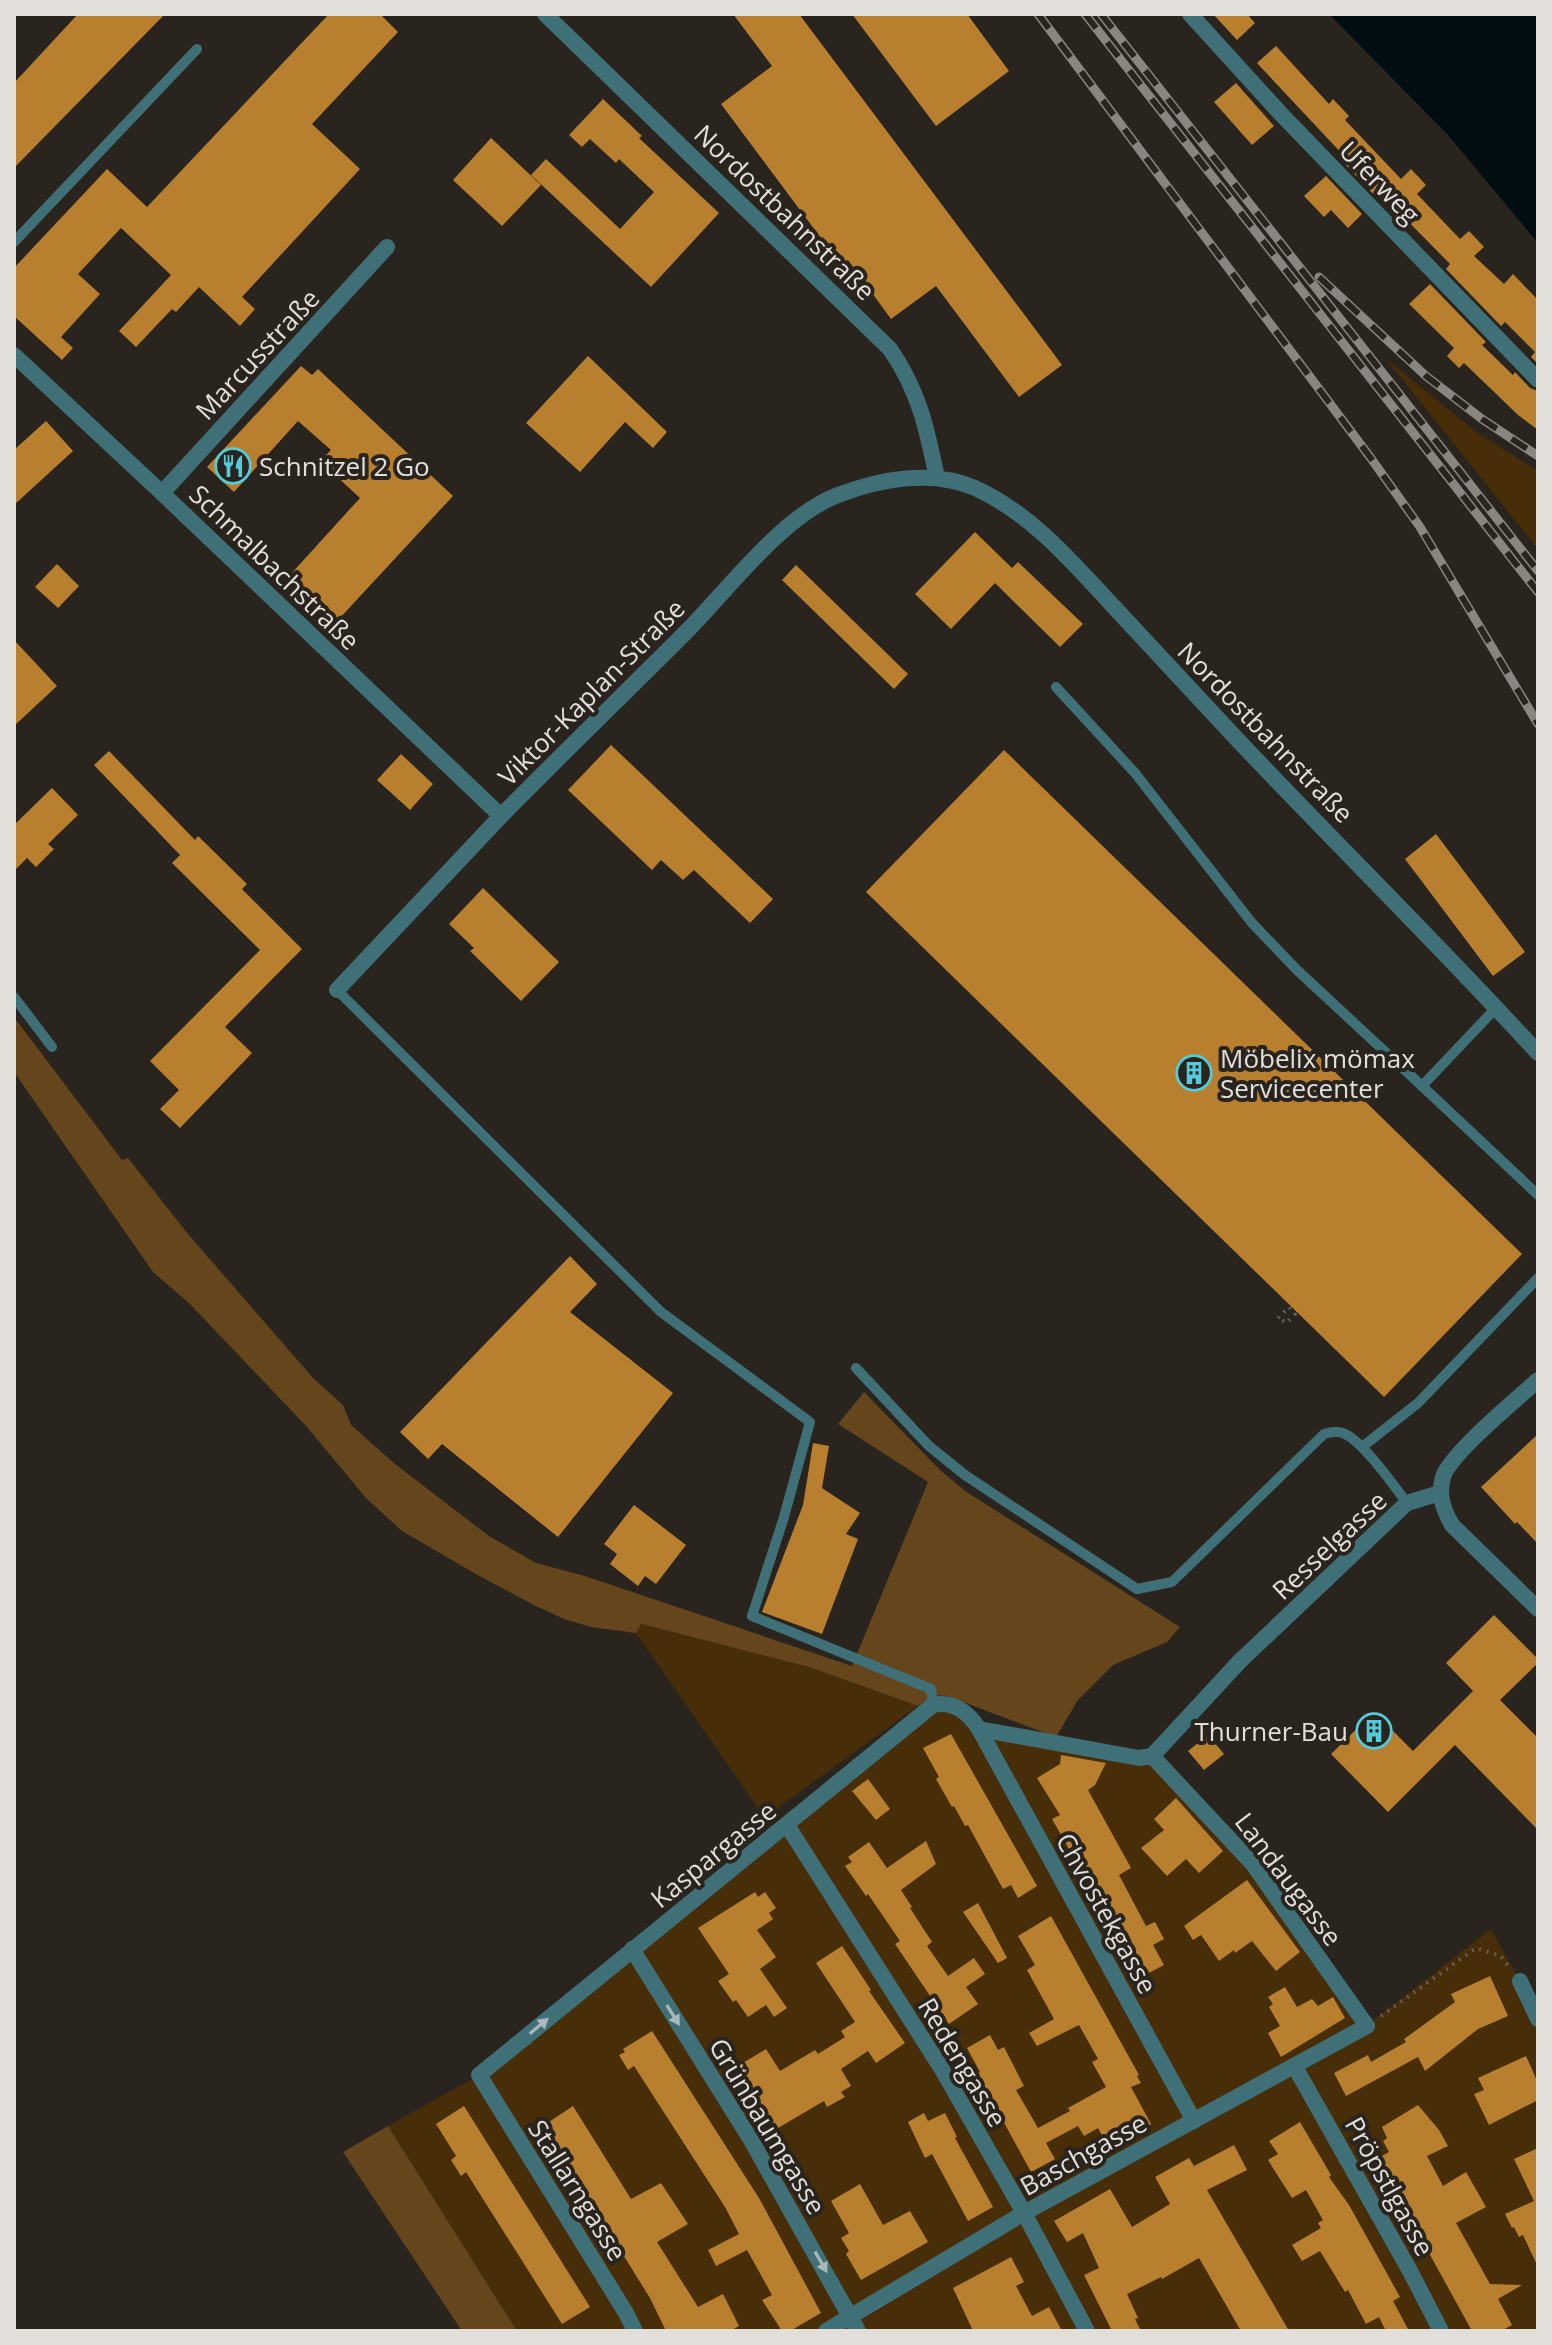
<svg xmlns="http://www.w3.org/2000/svg" width="1552" height="2345" viewBox="0 0 1552 2345" font-family="'Open Sans',sans-serif">
<style>
.green{fill:#472e09}
.forest{fill:#64451c}
.water{fill:#010d10}
.building{fill:#b87f2f}
.lines{fill:none;stroke-linecap:round;stroke-linejoin:round}
.path{stroke:#625e59;stroke-width:4;stroke-dasharray:2 6;stroke-linecap:butt}
.service{stroke:#407077;stroke-width:10}
.minor{stroke:#407077;stroke-width:16}
.tertiary{stroke:#407077;stroke-width:16}
.rail-casing{stroke:#898580;stroke-width:9}
.rail{stroke:#29241e;stroke-width:6;stroke-dasharray:18;stroke-linecap:butt}
.oneway{fill:#a9b8b8}
.labels{text-anchor:middle;dominant-baseline:central;stroke-width:8;stroke-linejoin:round;paint-order:stroke}
.street-label{font-size:26px;fill:#e2dfdb;stroke:#29241e}
.poi-label{font-size:26px;fill:#e2dfdb;stroke:#29241e;text-anchor:start}
</style>
<rect width="100%" height="100%" fill="#29241e"/>
<g class="green">
<polygon points="1385,358 1479,434 1538,471 1538,549"/>
<polygon points="640,1624 809,1667 918,1706 783,1804 767,1821 636,1633"/>
<polygon points="941,1703 979,1729 1152,1756 1232,1839 1367,2025 1491,1929 1520,1981 1538,2019 1538,2331 517,2331 388,2126 479,2075"/>
</g>
<g class="forest">
<polygon points="14,1017 122,1160 128,1158 188,1234 313,1378 343,1405 351,1425 395,1464 489,1536 536,1563 585,1576 852,1666 928,1482 838,1424 864,1392 940,1470 965,1491 1180,1627 1167,1642 1113,1665 1078,1700 1056,1737 947,1696 934,1695 918,1706 809,1667 641,1624 636,1633 591,1627 564,1619 534,1605 474,1573 402,1531 366,1498 307,1427 190,1304 153,1272 14,1072"/>
<polygon points="388,2126 517,2331 462,2331 343,2152"/>
</g>
<polygon class="water" points="1329,14 1538,14 1538,243 1448,135"/>
<g class="building">
<polygon points="78,14 165,14 14,168 14,83"/>
<polygon points="329,14 380,14 398,32 312,124 360,169 242,297 255,309 240,326 199,287 176,312 172,309 136,347 119,331 171,275 121,228 78,274 100,294 61,337 73,348 62,360 14,316 14,268 107,169 147,207"/>
<polygon points="733,14 799,14 1062,365 1019,397 936,286 891,319 848,260 841,265 721,104 772,66"/>
<polygon points="852,14 967,14 1009,71 936,126"/>
<polygon points="1213,14 1247,14 1255,23 1237,40"/>
<polygon points="1276,46 1329,104 1333,99 1349,116 1345,120 1401,179 1411,169 1426,185 1417,194 1460,239 1469,231 1484,247 1474,256 1504,284 1513,274 1538,300 1538,364 1531,357 1535,352 1505,322 1501,326 1446,269 1450,264 1382,195 1378,199 1342,161 1345,157 1257,63"/>
<polygon points="1236,83 1274,126 1252,145 1214,102"/>
<polygon points="603,99 642,136 639,138 719,213 651,287 531,175 546,159 620,229 654,192 619,159 616,163 590,139 582,147 569,135"/>
<polygon points="491,138 541,185 502,226 453,180"/>
<polygon points="1326,176 1362,214 1348,228 1331,210 1324,217 1304,196"/>
<polygon points="1430,284 1486,342 1482,345 1513,375 1515,372 1530,388 1538,391 1538,430 1518,415 1464,363 1459,368 1447,356 1454,348 1409,304"/>
<polygon points="588,356 667,432 653,448 625,422 580,472 526,423"/>
<polygon points="301,366 312,375 318,369 453,496 338,620 290,575 360,498 320,461 331,450 298,421 234,492 207,467"/>
<polygon points="46,421 73,451 14,505 14,450"/>
<polygon points="975,532 1012,568 1018,562 1083,624 1060,647 995,583 951,629 915,594"/>
<polygon points="57,564 79,586 58,608 35,587"/>
<polygon points="796,565 908,674 894,689 782,580"/>
<polygon points="14,640 57,686 14,726"/>
<polygon points="611,745 773,899 750,923 694,870 683,880 661,860 652,870 568,790"/>
<polygon points="1004,750 1522,1254 1384,1397 866,892"/>
<polygon points="109,751 195,840 198,836 247,884 242,889 302,949 225,1027 252,1053 180,1128 160,1109 179,1090 150,1061 260,950 172,863 180,855 94,765"/>
<polygon points="401,754 433,784 410,810 377,780"/>
<polygon points="52,788 78,815 48,844 54,849 36,867 27,858 14,871 14,825"/>
<polygon points="1436,834 1525,952 1493,976 1405,859"/>
<polygon points="483,888 559,962 521,1001 470,951 474,948 449,924"/>
<polygon points="570,1256 597,1284 570,1312 673,1393 558,1537 442,1444 428,1459 400,1432"/>
<polygon points="1538,1434 1538,1544 1517,1522 1515,1524 1481,1487"/>
<polygon points="813,1443 829,1446 822,1488 860,1513 846,1534 858,1539 822,1634 762,1612 803,1505"/>
<polygon points="634,1505 686,1545 656,1584 645,1576 638,1586 610,1564 617,1554 604,1544"/>
<polygon points="1494,1615 1538,1659 1538,1663 1500,1700 1538,1738 1538,1830 1455,1745 1388,1812 1331,1754 1374,1712 1413,1751 1473,1691 1446,1663"/>
<polygon points="951,1734 1037,1886 1018,1898 1011,1885 1003,1889 968,1825 965,1826 954,1806 952,1807 936,1779 939,1777 923,1748"/>
<polygon points="1208,1735 1224,1754 1204,1770 1188,1751"/>
<polygon points="1061,1755 1106,1763 1095,1785 1088,1790 1131,1868 1119,1875 1146,1926 1155,1922 1164,1939 1153,1945 1164,1965 1141,1977 1127,1951 1124,1953 1101,1911 1103,1909 1052,1819 1060,1815 1037,1778 1060,1764"/>
<polygon points="868,1779 890,1809 876,1820 852,1791"/>
<polygon points="1176,1798 1223,1851 1199,1873 1186,1859 1167,1876 1141,1848 1164,1830 1154,1819"/>
<polygon points="926,1841 936,1864 901,1890 912,1907 910,1908 932,1942 927,1946 948,1976 974,1958 985,1974 966,1987 978,2004 949,2024 895,1944 900,1941 868,1894 866,1896 845,1866 852,1862 848,1857 869,1842 887,1868"/>
<polygon points="1247,1880 1300,1952 1276,1971 1252,1941 1235,1953 1234,1950 1219,1961 1201,1935 1193,1940 1184,1926"/>
<polygon points="755,1892 758,1897 765,1892 776,1908 769,1913 773,1919 757,1930 776,1957 760,1969 787,2008 774,2017 766,2005 748,2017 736,2000 733,2002 718,1981 729,1974 698,1928"/>
<polygon points="978,1903 1007,1958 998,1963 963,1912"/>
<polygon points="1051,1916 1139,2075 1137,2076 1141,2083 1131,2087 1151,2124 1117,2142 1113,2139 1106,2143 1098,2128 1084,2136 1078,2126 1046,2143 1055,2159 1031,2172 977,2073 980,2072 967,2048 990,2035 998,2050 1004,2047 1024,2086 1016,2090 1038,2128 1070,2111 1068,2108 1106,2087 1092,2062 1098,2059 1079,2025 1037,2046 1029,2033 1054,2019 1027,1970 1035,1965 1018,1936"/>
<polygon points="842,1946 871,1990 869,1991 905,2043 876,2063 868,2051 841,2069 851,2086 841,2092 845,2097 827,2107 824,2101 778,2128 775,2123 773,2124 738,2066 766,2049 780,2071 815,2050 818,2054 845,2037 841,2031 855,2022 816,1963"/>
<polygon points="1490,1976 1508,2016 1478,2029 1425,2071 1418,2057 1346,2096 1334,2073 1368,2055 1371,2062 1406,2042 1404,2039 1455,2002 1451,1994"/>
<polygon points="1285,1987 1297,2007 1312,1999 1318,2006 1333,1997 1345,2018 1281,2057 1268,2033 1280,2026 1269,2007 1273,2004 1268,1997"/>
<polygon points="652,2031 759,2198 821,2313 790,2331 782,2331 762,2300 772,2295 747,2250 716,2266 708,2250 739,2234 725,2207 634,2066 628,2070 619,2055 625,2052 623,2049"/>
<polygon points="1526,2056 1538,2083 1538,2100 1489,2125 1474,2094 1484,2090 1478,2078"/>
<polygon points="1418,2105 1439,2130 1448,2146 1427,2156 1443,2186 1466,2172 1486,2207 1456,2223 1490,2284 1522,2285 1498,2299 1512,2325 1501,2331 1472,2331 1397,2195 1400,2194 1380,2157 1389,2152 1383,2141 1387,2138 1382,2127"/>
<polygon points="464,2106 590,2307 562,2324 466,2172 461,2176 451,2160 456,2156 436,2124"/>
<polygon points="573,2106 631,2199 661,2183 688,2224 657,2242 698,2307 723,2294 739,2326 730,2331 666,2331 650,2298 543,2126"/>
<polygon points="924,2113 928,2121 945,2113 957,2137 955,2138 993,2207 968,2221 932,2154 925,2158 908,2122"/>
<polygon points="1300,2122 1331,2175 1329,2177 1349,2205 1400,2297 1393,2301 1409,2331 1386,2331 1379,2317 1366,2324 1348,2290 1345,2292 1320,2251 1302,2261 1292,2245 1321,2228 1318,2223 1323,2220 1306,2190 1292,2198 1268,2160 1278,2154 1269,2141"/>
<polygon points="1234,2145 1247,2170 1207,2190 1289,2331 1241,2331 1199,2258 1162,2279 1161,2277 1127,2294 1138,2318 1135,2319 1141,2331 1112,2331 1084,2275 1099,2268 1083,2233 1067,2242 1054,2221 1110,2189 1132,2227 1170,2204 1155,2177 1189,2158 1194,2166"/>
<polygon points="1538,2148 1538,2267 1523,2235 1519,2237 1514,2227 1512,2228 1505,2214 1534,2201 1514,2159"/>
<polygon points="860,2184 883,2225 910,2211 928,2242 861,2280 846,2254 849,2251 841,2238 849,2233 831,2201"/>
<polygon points="1011,2257 1024,2282 1016,2286 1032,2316 1049,2307 1062,2331 973,2331 953,2288"/>
</g>
<g class="lines">
<g class="path">
<polyline points="1278,1318 1289,1307 1295,1314 1286,1323 1281,1319"/>
<polyline points="1381,2016 1476,1948 1501,1956 1509,1967"/>
</g>
<g class="service">
<polyline points="14,242 197,49"/>
<polyline points="1056,687 1135,773 1252,923 1297,970 1422,1086 1496,1008"/>
<polyline points="337,990 661,1312 810,1422 784,1517 752,1616 931,1689 933,1705"/>
<polyline points="14,997 52,1047"/>
<polyline points="1422,1086 1538,1195"/>
<path d="M856 1368 929 1446 965 1475 1137 1589 1172 1582 1324 1434C1330 1432 1336 1431 1343 1433 1362 1440 1394 1486 1407 1503"/>
<polyline points="1362,1447 1418,1403 1538,1278"/>
</g>
<g class="minor">
<path d="M545 14 890 349C919 391 927 429 937 478"/>
<polyline points="1190,14 1281,114 1538,380"/>
<polyline points="162,493 387,247"/>
<polyline points="337,990 501,816"/>
<polyline points="1152,1756 1240,1661 1407,1503 1440,1493"/>
<polyline points="787,1825 943,2071 1024,2213 1087,2331"/>
<polyline points="632,1949 751,2140 858,2331"/>
<polyline points="1520,1981 1538,2019"/>
<polyline points="1295,2067 1410,2271 1441,2331"/>
<path d="M635 2331 626 2313 479 2075 933 1705C953 1700 969 1713 979 1729L1194 2121"/>
<polyline points="826,2331 1024,2213 1367,2026 1252,1863 1152,1756 1139,1758 979,1729"/>
</g>
<g class="tertiary">
<path d="M14 355 162 493 501 816C562 754 625 693 686 632 728 590 782 516 838 495 880 479 932 469 975 488 1032 514 1072 562 1114 607 1154 650 1194 693 1234 736 1335 843 1439 945 1538 1053"/>
<path d="M1538 1380C1517 1399 1450 1454 1443 1477 1438 1495 1443 1509 1452 1525L1538 1609"/>
</g>
<defs>
<g id="rail">
<polyline points="1038,14 1370,457 1420,527 1538,724"/>
<polyline points="1085,14 1538,592"/>
<polyline points="1101,14 1538,571"/>
<polyline points="1319,277 1426,376 1482,419 1538,456"/>
</g>
</defs>
<use href="#rail" class="rail-casing"/>
<use href="#rail" class="rail"/>
</g>
<defs><path id="oneway-solid" d="M-6-.8H1V-3.2L6.5 0L1 3.2V.8H-6Z" transform="scale(2)"/></defs>
<g class="oneway">
<use href="#oneway-solid" transform="translate(673 2015) rotate(58)"/>
<use href="#oneway-solid" transform="translate(539 2026) rotate(-40)"/>
<use href="#oneway-solid" transform="translate(821 2262) rotate(60)"/>
</g>
<defs>
<symbol id="restaurant-ring" viewBox="-11 -11 22 22"><circle r="9.5" fill="#29241e" stroke="#53cbdb" stroke-width="1.5"/><path d="M-5-6h1v4h1v-4h1v4h1v-4h1v5L-1.5 .5V6h-2V.5L-5-1ZM5-6V6H3V1.5H1.5Q1.5-4 5-6Z" fill="#53cbdb"/></symbol>
<symbol id="building-ring" viewBox="-11 -11 22 22"><circle r="9.5" fill="#29241e" stroke="#53cbdb" stroke-width="1.5"/><path d="M-4-6H4V6H1V3H-1V6H-4ZM-2.5-4.3h1.7v1.8h-1.7ZM.8-4.3h1.7v1.8H.8ZM-2.5-1h1.7V.8h-1.7ZM.8-1h1.7V.8H.8Z" fill="#53cbdb"/></symbol>
</defs>
<g fill-rule="evenodd">
<use href="#restaurant-ring" x="213" y="446" width="40" height="40"/>
<use href="#building-ring" x="1174" y="1053" width="40" height="40"/>
<use href="#building-ring" x="1354" y="1711" width="40" height="40"/>
</g>
<g class="labels">
<g class="street-label">
<text transform="translate(1380 182) rotate(46)">Uferweg</text>
<text transform="translate(785 212) rotate(44)">Nordostbahnstraße</text>
<text transform="translate(257 354) rotate(-47)">Marcusstraße</text>
<text transform="translate(275 567) rotate(44)">Schmalbachstraße</text>
<text transform="translate(591 692) rotate(-45)">Viktor-Kaplan-Straße</text>
<text transform="translate(1266 732) rotate(46)">Nordostbahnstraße</text>
<text transform="translate(1329 1545) rotate(-43)">Resselgasse</text>
<text transform="translate(713 1854) rotate(-39)">Kaspargasse</text>
<text transform="translate(1289 1879) rotate(53)">Landaugasse</text>
<text transform="translate(1107 1913) rotate(61)">Chvostekgasse</text>
<text transform="translate(963 2062) rotate(59)">Redengasse</text>
<text transform="translate(768 2126) rotate(59)">Grünbaumgasse</text>
<text transform="translate(1083 2154) rotate(-29)">Baschgasse</text>
<text transform="translate(1390 2186) rotate(61)">Pröpstlgasse</text>
<text transform="translate(578 2190) rotate(58)">Stallarngasse</text>
</g>
<g class="poi-label">
<text x="259" y="466">Schnitzel 2 Go</text>
<text x="1220" y="1058">Möbelix mömax<tspan x="1220" dy="30">Servicecenter</tspan></text>
<text x="1348" y="1731" text-anchor="end">Thurner-Bau</text>
</g>
</g>
<rect width="1552" height="2345" fill="none" stroke="#e2dfdb" stroke-width="32"/>
</svg>
